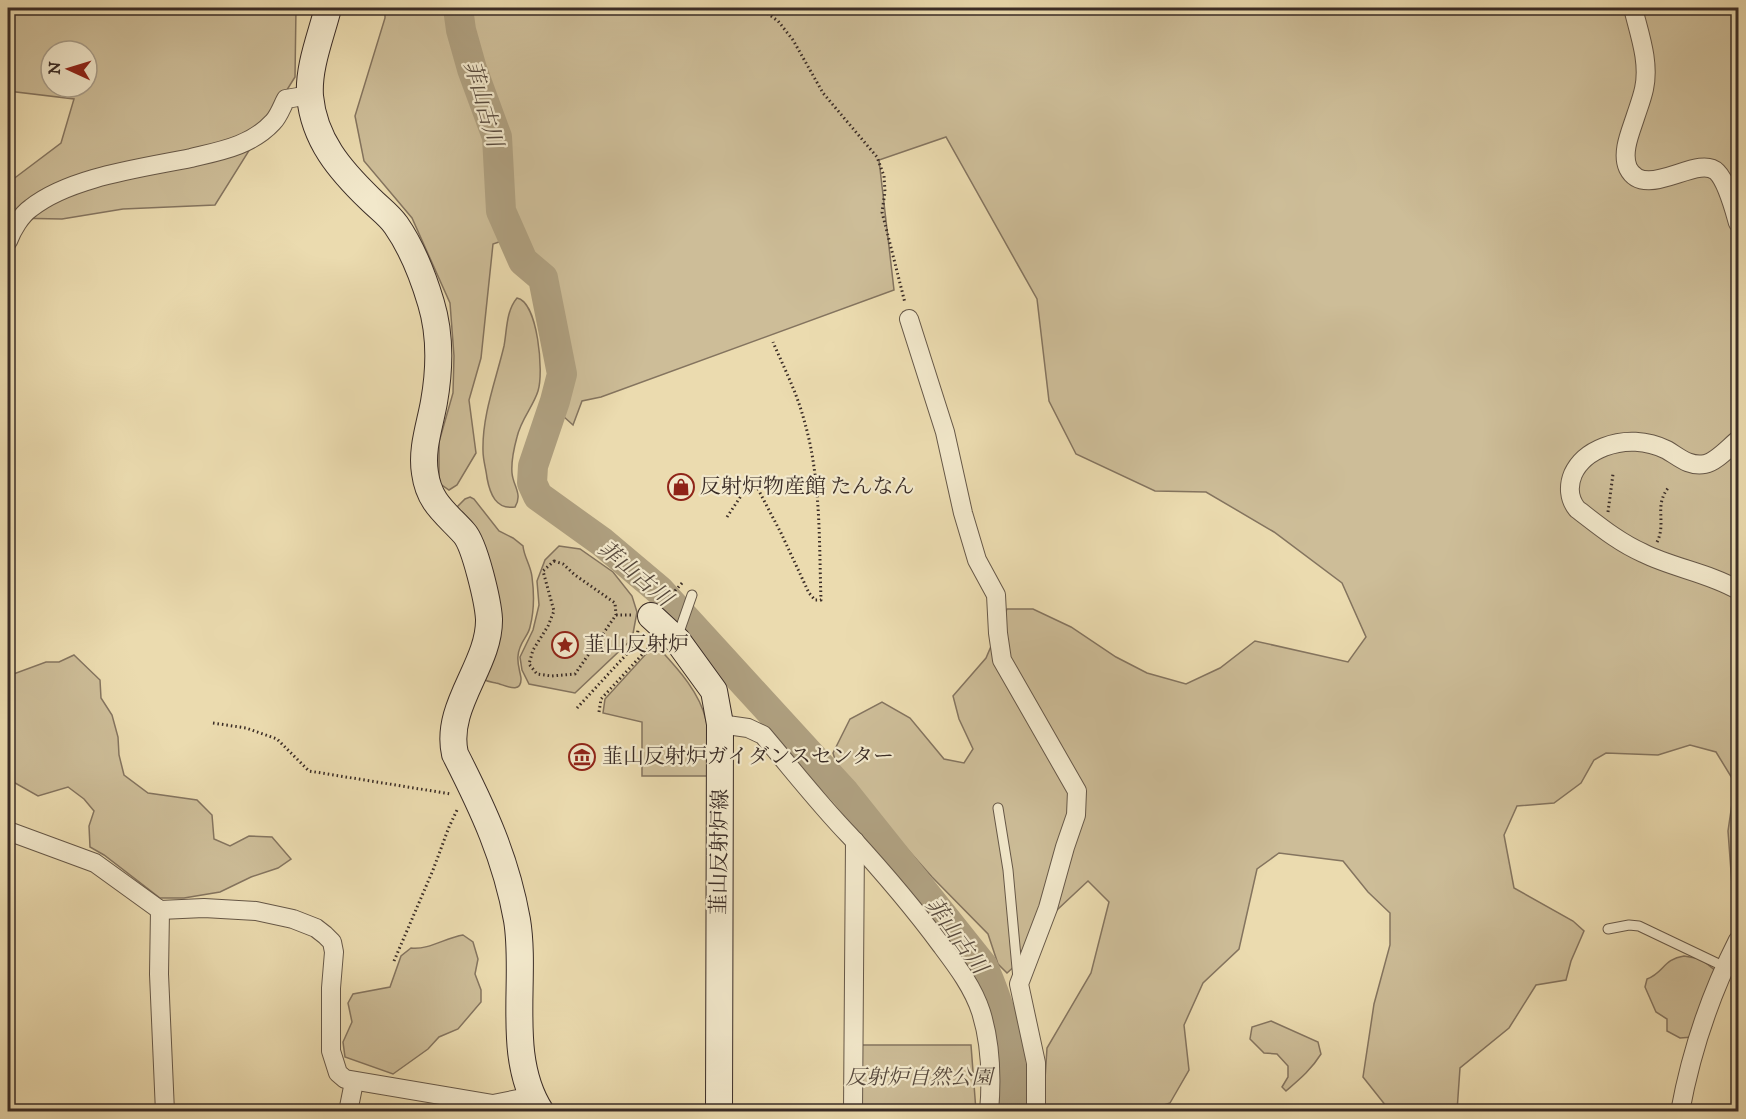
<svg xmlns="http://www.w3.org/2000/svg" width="1746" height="1119" viewBox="0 0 1746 1119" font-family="'IM FELL DW Pica','Noto Serif JP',serif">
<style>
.green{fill:#cdbd98;stroke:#84745f;stroke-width:1.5;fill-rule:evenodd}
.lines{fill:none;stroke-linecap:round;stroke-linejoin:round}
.river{stroke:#afa080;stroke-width:30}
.lane-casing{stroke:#665848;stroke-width:11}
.street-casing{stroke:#665848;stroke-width:20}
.secondary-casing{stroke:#3a2c26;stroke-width:28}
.path{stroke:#3a2c26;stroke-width:3;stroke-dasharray:1.5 3;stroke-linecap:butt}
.lane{stroke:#f2e8cb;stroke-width:9}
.street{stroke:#f2e8cb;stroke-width:18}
.secondary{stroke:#f2e8cb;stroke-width:26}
.labels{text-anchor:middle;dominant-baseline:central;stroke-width:4.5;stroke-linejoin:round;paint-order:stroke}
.poi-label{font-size:21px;fill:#3a2c26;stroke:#f2e8cb;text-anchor:start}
.street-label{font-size:21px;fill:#3a2c26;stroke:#f2e8cb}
.park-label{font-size:21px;font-style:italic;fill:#57493d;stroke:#f2e8cb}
.water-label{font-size:22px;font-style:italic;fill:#57493c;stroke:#f2e8cb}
</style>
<rect width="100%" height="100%" fill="#ebdbaf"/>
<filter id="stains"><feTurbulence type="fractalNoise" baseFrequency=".00333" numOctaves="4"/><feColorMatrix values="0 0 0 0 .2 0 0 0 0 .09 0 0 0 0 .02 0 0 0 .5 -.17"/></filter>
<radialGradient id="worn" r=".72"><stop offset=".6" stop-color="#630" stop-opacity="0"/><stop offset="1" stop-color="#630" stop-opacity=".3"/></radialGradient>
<g class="green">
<path d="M8 8H296L295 77 215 205 123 209 62 219 8 218V183L61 143 74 99 8 91ZM51 51H87V87H51Z"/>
<polygon points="385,8 1738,8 1738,888 1732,885 1728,831 1735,783 1716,752 1690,745 1658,755 1606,753 1594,760 1581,783 1554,803 1517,806 1504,835 1514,888 1573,921 1584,931 1571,961 1566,980 1536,985 1509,1028 1460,1068 1457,1111 1390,1111 1363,1077 1374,1004 1390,945 1390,913 1368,892 1343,861 1279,853 1257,869 1239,949 1203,983 1184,1025 1189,1070 1170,1103 1146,1111 1043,1111 1047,1048 1091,973 1109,902 1088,881 1057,910 1029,953 1007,973 998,964 988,934 932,877 839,772 833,753 850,719 882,702 910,718 944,759 964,763 973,749 959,719 953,696 986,658 1007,609 1033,609 1071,627 1116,657 1147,673 1186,684 1220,668 1255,641 1348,662 1366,637 1342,583 1274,532 1206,492 1155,491 1076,454 1049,401 1037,299 946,137 879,160 894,290 601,397 582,401 573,425 563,416 569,368 552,277 519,235 493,244 481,358 469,400 476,453 457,485 449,490 439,483 439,442 453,393 454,356 450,303 412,218 364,161 355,116 385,18"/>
<path d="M517 298C538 302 544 373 538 391 533 407 521 419 517 437 514 448 511 461 512 473 513 486 523 494 515 507 496 510 490 494 487 478 486 469 483 460 483 451 482 415 496 380 504 346 507 330 506 311 517 298Z"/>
<path d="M470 497 474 499 499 531 513 538 523 546C524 557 531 566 532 577 534 592 534 612 530 627 528 637 519 642 518 656 517 664 520 671 521 678 522 696 503 684 496 683 491 682 488 682 483 679L485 659 457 507 465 499Z"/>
<polygon points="559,546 580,549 613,572 632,596 637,612 632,639 575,693 529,684 522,670 520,657 533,630 539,605 537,581 545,560"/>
<path d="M655 644C675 666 699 690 706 720 711 738 710 757 711 776H642V722L603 713 605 699Z"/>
<polygon points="74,655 100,680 101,698 112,715 118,737 119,755 124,775 148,793 197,800 212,815 214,839 230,846 249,836 272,837 291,859 278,868 251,877 220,892 184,898 160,898 104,855 90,847 89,826 94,811 84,799 68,787 38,796 8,779 8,676 46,662 59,662"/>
<path d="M463 935 473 942 478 959 475 974 481 990V1002L458 1029 439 1037 428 1049 393 1074 345 1057 343 1042 352 1022 348 1003 353 994 390 987 401 956 411 948C429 950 445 938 463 935Z"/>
<path d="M1684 956 1701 959 1717 972 1693 1037 1680 1038 1667 1031V1019L1656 1012 1645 987 1647 979C1664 973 1663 959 1684 956Z"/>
<path d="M1271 1021 1318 1042 1321 1054C1311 1070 1300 1079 1286 1091L1282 1087 1288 1077V1066L1277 1054 1264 1053 1250 1039 1252 1027Z"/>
<polygon points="861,1045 971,1045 976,1111 861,1112"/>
</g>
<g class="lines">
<path class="river" d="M458 8 461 30 472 69 497 137 501 211 523 261 543 278 562 374 555 401 533 466 532 483 538 496 602 542 659 590 845 793 983 966C1004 1013 1016 1060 1012 1112"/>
<defs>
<g id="lane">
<polyline points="677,638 692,595"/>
<polyline points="998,808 1008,870 1018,979"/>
<polyline points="1608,929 1629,925 1639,926 1725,967"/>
</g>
<g id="street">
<path d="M1633 8C1639 33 1650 62 1644 89 1642 98 1639 106 1636 115 1631 131 1621 152 1628 168 1645 202 1698 153 1717 172 1727 182 1734 209 1738 223"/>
<path d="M8 241C12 230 21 215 31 208 70 177 142 168 191 158 220 151 251 146 273 122 279 116 282 106 286 99L310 95"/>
<polyline points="909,319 945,432 963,513 977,560 996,595 998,633 1002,660 1077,791 1076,815 1065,847 1048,908 1019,984 1036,1063 1036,1112"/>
<path d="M1738 440C1729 447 1716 462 1705 464 1689 467 1679 457 1667 450 1647 440 1624 439 1604 447 1591 452 1579 461 1573 474 1568 486 1569 499 1577 509 1598 525 1618 542 1643 553 1673 568 1709 573 1738 590"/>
<path d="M720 724 748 728 763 735C792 769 819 804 850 836 882 871 913 907 941 945 956 965 973 987 981 1012 991 1044 992 1078 989 1112"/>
<polyline points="8,831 95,863 160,910 204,908 256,911 293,919 316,928 325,935 332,942 334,952 331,988 331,1051 338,1073 345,1079 493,1104 533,1096"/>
<polyline points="160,910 159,974 165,1112"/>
<polyline points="348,1112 354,1082"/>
<polyline points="853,1112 855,841"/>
<path d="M1680 1112C1691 1052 1711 993 1738 940"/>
</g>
<g id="secondary">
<path d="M328 8C321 36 308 67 310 96 314 140 340 170 370 199 379 208 389 215 396 225 412 248 423 276 431 303 441 336 440 368 434 402 430 425 421 449 425 473 429 503 446 513 464 533 475 545 488 602 489 619 490 665 444 706 455 754 483 809 506 858 517 920 527 980 505 1057 541 1112"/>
<polyline points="651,616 677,640 714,691 720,724 719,1112"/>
</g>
</defs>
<use href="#lane" class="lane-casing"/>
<use href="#street" class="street-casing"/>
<use href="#secondary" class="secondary-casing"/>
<g class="path">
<polyline points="760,8 778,21 793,40 823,93 877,157 884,176 885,192 882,212 905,303"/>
<polyline points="1608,512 1613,474"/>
<path d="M727 517 743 493 751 488 758 489 781 533 809 593 815 600H821C819 541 821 477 804 420 797 393 784 368 773 342"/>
<path d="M1657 542C1667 522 1653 506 1669 487"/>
<polygon points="554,561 563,564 575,575 615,603 616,615 575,674 552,676 537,674 529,664 533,650 548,626 554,611 543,571"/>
<polyline points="666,601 683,582"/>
<polyline points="616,615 632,615"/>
<polyline points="577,708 636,644 638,630"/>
<polyline points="599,712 601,699 652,644"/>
<polyline points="213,723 246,728 277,739 309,771 451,794"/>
<polyline points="394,961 433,870 449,827 458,808"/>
</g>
<use href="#lane" class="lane"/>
<use href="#street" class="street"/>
<use href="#secondary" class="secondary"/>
</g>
<defs>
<symbol id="shop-ring" viewBox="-11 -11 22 22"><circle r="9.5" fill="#f2e8cb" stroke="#8f2418" stroke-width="1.5"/><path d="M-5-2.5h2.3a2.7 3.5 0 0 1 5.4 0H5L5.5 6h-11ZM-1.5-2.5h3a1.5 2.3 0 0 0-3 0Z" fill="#8f2418"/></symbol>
<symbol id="sight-ring" viewBox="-11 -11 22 22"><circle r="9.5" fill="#f2e8cb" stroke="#8f2418" stroke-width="1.5"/><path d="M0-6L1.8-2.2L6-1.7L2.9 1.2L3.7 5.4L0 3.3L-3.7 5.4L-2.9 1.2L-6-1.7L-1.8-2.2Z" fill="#8f2418"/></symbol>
<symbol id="museum-ring" viewBox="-11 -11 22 22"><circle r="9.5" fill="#f2e8cb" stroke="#8f2418" stroke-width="1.5"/><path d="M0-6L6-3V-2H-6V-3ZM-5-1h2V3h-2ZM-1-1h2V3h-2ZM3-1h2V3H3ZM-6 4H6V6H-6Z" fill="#8f2418"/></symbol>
</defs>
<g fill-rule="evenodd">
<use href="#shop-ring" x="666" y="472" width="30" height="30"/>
<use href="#sight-ring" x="550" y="630" width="30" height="30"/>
<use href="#museum-ring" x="567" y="742" width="30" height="30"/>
</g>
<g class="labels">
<g class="poi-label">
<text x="700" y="487">反射炉物産館 たんなん</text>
<text x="584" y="645">韮山反射炉</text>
<text x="602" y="757">韮山反射炉ガイダンスセンター</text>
</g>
<g class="street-label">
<text transform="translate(720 852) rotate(-89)">韮山反射炉線</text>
</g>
<g class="park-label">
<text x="919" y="1078">反射炉自然公園</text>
</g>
<g class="water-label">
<text transform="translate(483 104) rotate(74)">菲山古川</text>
<text transform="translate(635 574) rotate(40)">菲山古川</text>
<text transform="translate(956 936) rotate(54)">菲山古川</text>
</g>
</g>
<rect width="1746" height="1119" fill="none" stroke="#ebdbaf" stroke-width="30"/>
<rect x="9" y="9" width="1728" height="1101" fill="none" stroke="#3a2c26" stroke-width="3"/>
<rect x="15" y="15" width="1716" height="1089" fill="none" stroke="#3a2c26" stroke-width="1.5"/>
<g transform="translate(69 69) rotate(274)"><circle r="28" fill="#f2e8cb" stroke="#a89d89" stroke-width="1.5"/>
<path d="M0-4.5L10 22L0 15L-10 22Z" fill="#8f2418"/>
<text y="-9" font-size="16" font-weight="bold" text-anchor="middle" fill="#3a2c26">N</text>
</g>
<rect width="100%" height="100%" filter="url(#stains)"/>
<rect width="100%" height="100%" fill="url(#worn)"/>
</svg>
